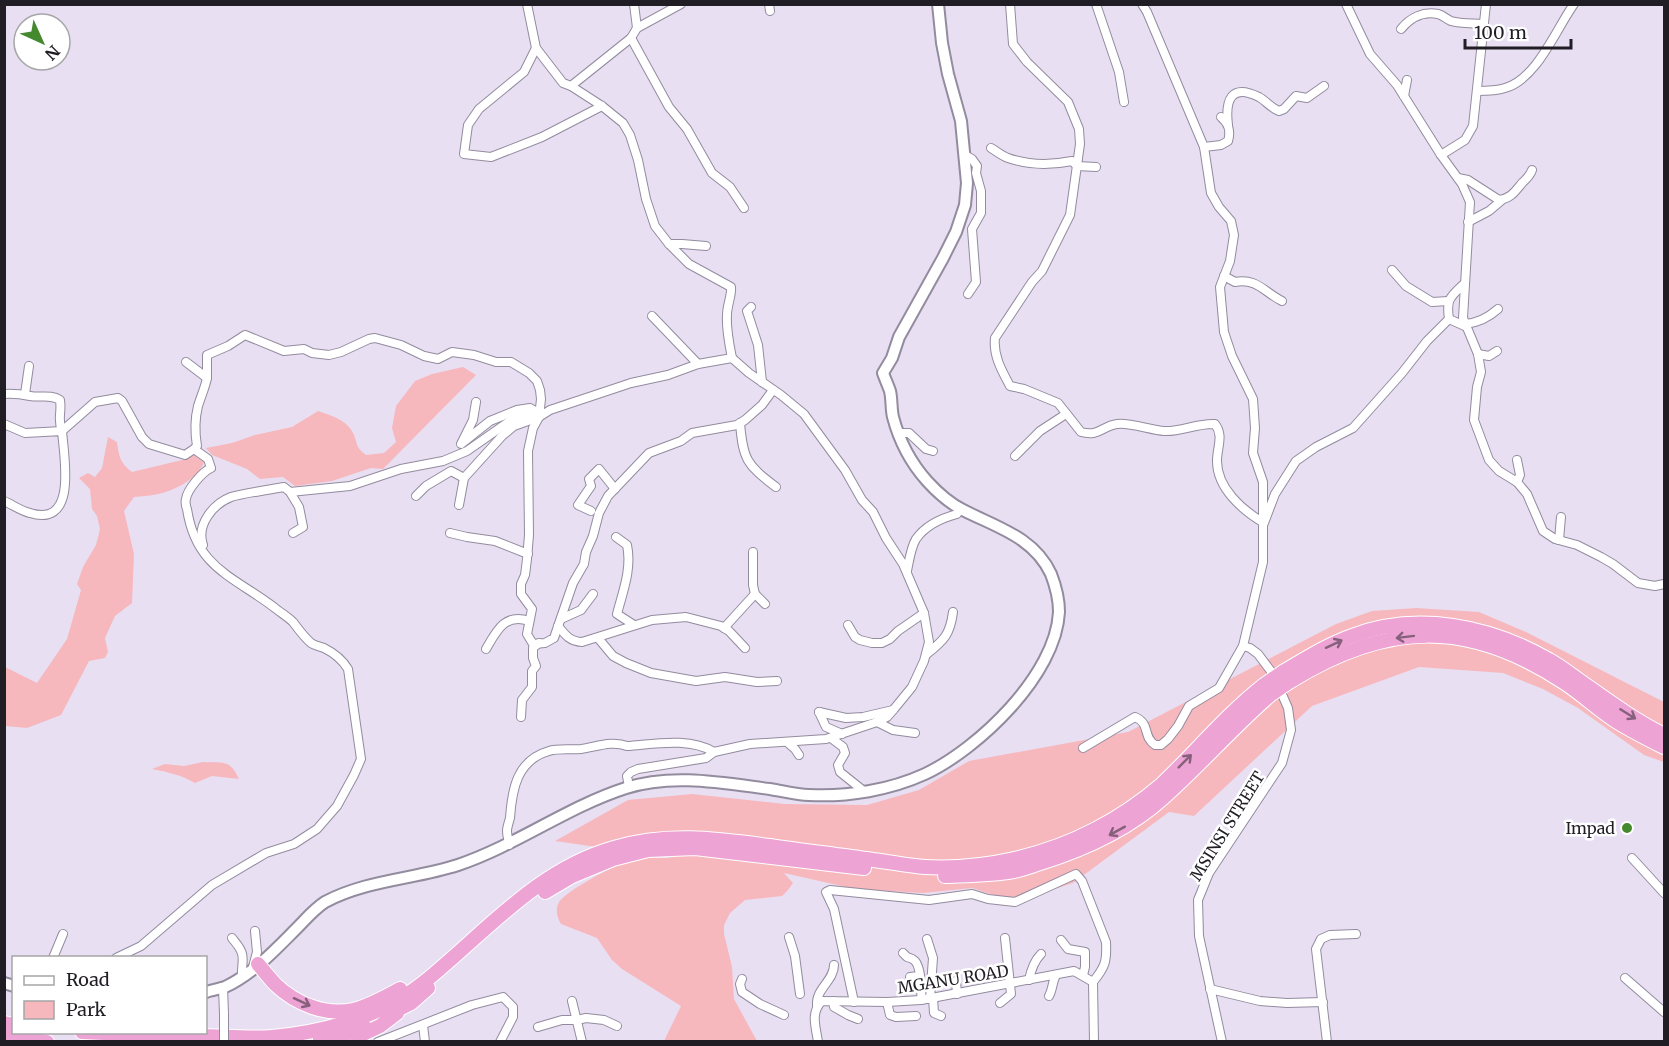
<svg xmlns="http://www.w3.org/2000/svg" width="1669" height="1046" viewBox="0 0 1669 1046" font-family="Merriweather,serif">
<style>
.green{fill:#f7b8bd}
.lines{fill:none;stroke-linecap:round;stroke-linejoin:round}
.street-casing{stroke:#938b9e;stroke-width:10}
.secondary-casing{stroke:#938b9e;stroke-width:14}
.highway-casing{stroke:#fff;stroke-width:16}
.street{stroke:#fff;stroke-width:8}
.secondary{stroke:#fff;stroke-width:10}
.highway{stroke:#eda4d4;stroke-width:14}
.street-bridge-casing{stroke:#938b9e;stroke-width:10;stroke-linecap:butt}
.highway-bridge-casing{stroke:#fff;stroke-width:16;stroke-linecap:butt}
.street-bridge{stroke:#fff;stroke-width:8}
.highway-bridge{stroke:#eda4d4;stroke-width:14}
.oneway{stroke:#86607c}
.poi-dot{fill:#44892e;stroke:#fff;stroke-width:2}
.labels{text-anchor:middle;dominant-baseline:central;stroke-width:5;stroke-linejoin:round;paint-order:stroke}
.street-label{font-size:16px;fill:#201d24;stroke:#fff}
.poi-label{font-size:16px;fill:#201d24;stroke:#fff;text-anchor:end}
</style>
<rect width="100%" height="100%" fill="#e8dff3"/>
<g class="green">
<path d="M463 367 476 375 383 469 371 468 332 481 295 486 283 477 260 479 247 469 212 455 206 448 232 443 255 435 292 427 318 411C332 416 348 420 354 435 358 446 356 447 366 455L384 453 396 442 392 428 396 406 415 381 432 374Z"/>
<path d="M108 437 117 442C119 456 120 463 132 472L186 459 194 455 204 462C199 478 174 491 158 494 150 496 141 496 134 497L124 511 134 554 132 603 115 616 105 638 108 652 105 658 89 661 61 715 27 728 5 726V667L37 683 67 639 81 590 77 584 83 567 96 545 100 529 97 516 92 509 90 489 79 478 88 473 95 477 102 468Z"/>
<path d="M1416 608 1479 612 1526 632 1664 702V762L1644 755 1578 708 1543 689 1503 673 1419 667 1312 706 1194 816 1169 812 1073 883 1015 902 972 888 923 893 855 889 784 873 793 883 788 890 782 896 745 900 730 913 724 925V934L732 967 734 999 757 1041H664L681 1006 622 969 612 960 597 938 561 924C557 917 555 910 559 902 567 890 621 861 635 859 647 857 661 858 673 858L555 841 628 800 692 794 785 804 867 805 919 790 969 761 1128 732 1336 624 1372 611Z"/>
<path d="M203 762C223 763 230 759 239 779L212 776 195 783C181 775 168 772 152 769L165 764 184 766Z"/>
</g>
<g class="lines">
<defs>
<g id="street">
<polyline points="527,4 536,48 563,83 571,86 631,38 637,28 681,4"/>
<polyline points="634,4 637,28"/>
<polyline points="769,4 770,11"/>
<path d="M1010 4 1013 44 1027 62 1068 102 1079 129 1080 144 1070 215 1042 271 1032 282 995 338C993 356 1002 371 1010 386L1024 389 1058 403 1081 432C1099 437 1102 426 1117 424 1128 422 1151 430 1164 431 1181 432 1197 423 1215 424 1224 436 1217 447 1217 461 1217 488 1242 510 1264 523L1275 494 1296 461 1316 447 1353 428 1402 373 1427 341 1449 319 1467 327"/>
<polyline points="1096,4 1119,72 1124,102"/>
<polyline points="1346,4 1370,54 1397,85 1441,155 1462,184 1470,202 1463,318 1478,354 1481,372 1477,387 1474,420 1489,460 1499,471 1517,482 1527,494 1543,531 1555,539 1577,545 1601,557 1613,564 1638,583 1655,586 1664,584"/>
<path d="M1401 29C1410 18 1423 11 1438 14 1443 15 1446 19 1451 21 1461 24 1473 23 1484 24"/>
<polyline points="631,38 669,107 687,129 712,173 730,187 744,208"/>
<polyline points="536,48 524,72 479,109 468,125 464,154 491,157 542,137 602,106"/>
<path d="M571 86 602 106 623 123 630 135 638 160 646 199 655 226 669 244 689 264 731 287C732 295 727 305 727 315 726 329 729 343 732 358"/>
<path d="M1477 91C1486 91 1496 91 1505 88 1537 79 1556 29 1574 4"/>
<polyline points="1404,96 1407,80"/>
<path d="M1228 125C1225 100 1231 83 1259 97 1266 101 1271 108 1279 111L1284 109 1296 96 1307 98 1324 86"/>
<path d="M1204 147 1221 145 1228 141C1231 131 1229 124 1221 117"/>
<path d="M991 148C996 151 1002 156 1008 158 1028 165 1052 165 1072 161L1077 166 1096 167"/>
<polyline points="965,155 972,159 977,166 976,173 981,191 981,213 972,229 976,282 968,294"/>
<polyline points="1441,155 1465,140 1473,126 1486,4"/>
<path d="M1458 178 1468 180 1499 200C1512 198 1515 191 1523 182 1527 178 1530 176 1532 170"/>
<polyline points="1468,222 1489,211 1502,200"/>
<polyline points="669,244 682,244 706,246"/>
<polyline points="1392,270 1406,286 1432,302 1448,301"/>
<path d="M1224 276 1235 282C1257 278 1264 292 1282 301"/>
<polyline points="751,307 747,311 758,345 762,382"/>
<polyline points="652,316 698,364"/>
<path d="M1449 319C1446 299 1450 297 1464 284"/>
<path d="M1465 324C1478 323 1489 317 1498 309"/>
<polyline points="1478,354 1489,356 1497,351"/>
<polyline points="186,362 207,378 207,355 228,346 245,335 284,351 304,349 312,353 329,355 341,352 369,339 375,338 401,345 424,356 438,359 452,352 474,355 496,362 511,362 529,373 537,381 540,390 541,399 539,417 533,428 528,451 529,535 527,559 525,575 521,584 521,594 532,609 527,634 533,644 545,643 554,638 573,583 584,564 586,552 593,536 599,513 608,496 649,453 681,441 692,433 737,425 745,420 762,405 773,390"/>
<path d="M4 394C14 393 20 394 30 396 41 398 50 394 60 400 62 413 57 419 62 431L95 402 118 398 122 401 142 437 149 444 185 455 194 449 208 459 211 468C202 472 187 490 186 499 185 501 186 507 187 509 196 568 233 576 275 608 281 613 288 617 293 622 299 630 304 637 311 643 315 646 319 646 324 648 334 653 342 659 348 669L361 759 354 775 337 806 317 829 294 844 266 853 212 885 141 946 116 958"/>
<polyline points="25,394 29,366"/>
<polyline points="476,402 473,420 461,444 490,421 517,410 530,408 535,411 538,416"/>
<path d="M740 423C743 460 747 465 776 487"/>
<path d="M4 424 25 433 62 431C64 457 78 528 30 513 21 511 13 505 4 501"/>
<polyline points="898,433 909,433 926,449 933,451"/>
<path d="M194 449 197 446C195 434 195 418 198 406 201 396 205 388 207 378"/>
<polyline points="1015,456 1040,431 1066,414"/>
<polyline points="1517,460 1520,475 1517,482"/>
<polyline points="290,492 299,507 303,527 293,533"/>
<polyline points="416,496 426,486 451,471 464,478"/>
<polyline points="459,505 464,478 502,436 514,426 539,417 550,410 631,383 668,375 698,364 732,358 749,373 781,395 804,414 845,470 862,500 873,512 886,538 903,564 924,613 929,642 924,661 912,687 894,709 887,717 877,722 826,739 750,744 714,752 706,758 638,769 631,772 627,776 629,787"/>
<polyline points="591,511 578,505 591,486 589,479 599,469 615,489"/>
<polyline points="450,533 467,537 495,541 528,554"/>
<path d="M616 537 627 545C632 569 623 591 617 614L634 625"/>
<polyline points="1559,540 1561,517"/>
<path d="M203 545C196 525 213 504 231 497 244 493 263 491 278 488L284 487 290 492 350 486 401 469 443 461 467 451 514 418 526 414H534L539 417"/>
<polyline points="753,552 753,585 755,594 765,604"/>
<path d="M907 571C909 561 911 547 916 539 925 526 942 518 957 514L960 509"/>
<polyline points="561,619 581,610 593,594"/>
<polyline points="848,625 855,637 860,640 872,643 882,643 890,639 898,631 924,613"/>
<path d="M558 626C566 636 570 641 582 642L652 620 686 617 721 626 729 631 745 648"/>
<polyline points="724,628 755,594"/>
<polyline points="598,638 613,656 626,663 651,673 696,681 725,677 757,682 777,681"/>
<path d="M486 649C497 630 505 613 529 621"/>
<path d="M927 654C944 640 950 635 953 612"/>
<polyline points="819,712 846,718 863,717 893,710"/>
<polyline points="819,712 826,727 842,734"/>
<polyline points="521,717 522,700 532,687 532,671 536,666 533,658 533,648 539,643"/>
<polyline points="877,722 893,730 915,733"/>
<polyline points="831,738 843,747 845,753 838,765 840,772 865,792"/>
<polyline points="788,743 795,749 799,755"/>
<path d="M1083 748 1135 717C1151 724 1142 736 1155 745H1161L1168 739 1178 726 1189 706 1219 688 1243 646 1263 562V482L1253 453 1255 428 1253 399 1232 356 1224 332 1220 287 1230 261 1234 235 1231 221 1219 207 1211 193 1204 147 1147 12 1142 4"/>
<path d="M509 845C509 841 507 836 507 831 507 827 509 822 510 818 512 789 517 760 549 751 558 748 571 750 581 749 596 747 612 740 627 746 655 744 689 737 714 752"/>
<polyline points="1632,858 1664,893"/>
<polyline points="789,937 795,956 800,994"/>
<path d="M232 938C235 942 239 946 241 951 245 958 241 968 242 976"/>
<polyline points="927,939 933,958 930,999"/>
<polyline points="1061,940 1068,949 1085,952 1085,967 1083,975"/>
<path d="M903 953 907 957C911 958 912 958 915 961 921 967 922 992 921 1000"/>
<polyline points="53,958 63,934"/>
<polyline points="253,967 257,952 255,931"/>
<polyline points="910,977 919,976"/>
<polyline points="1625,978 1664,1012"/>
<polyline points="742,979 740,984 742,992 760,1004 784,1015"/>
<path d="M1029 980C1031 970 1034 961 1041 954"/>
<polyline points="956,981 957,994"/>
<polyline points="223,987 224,1014"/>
<polyline points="1210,989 1260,1001 1287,1003 1323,1002"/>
<path d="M1049 996C1053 989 1052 982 1056 975"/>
<polyline points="933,998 934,1013 941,1016"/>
<polyline points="572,1001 582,1042"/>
<polyline points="833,1001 834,1007 848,1015 858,1019"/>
<path d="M854 1002 834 909 826 892 830 890 929 900 972 894 988 899 1015 902 1076 874 1082 881 1106 942C1107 962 1105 967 1093 982L1094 1042"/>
<polyline points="887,1002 890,1015 896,1017 916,1016"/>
<polyline points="1000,1003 1011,994 1005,938"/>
<path d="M817 1005C816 988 834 981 834 965"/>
<polyline points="423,1025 425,1042"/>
<polyline points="538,1027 562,1020 577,1020 586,1018 604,1020 617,1026"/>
<polyline points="378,1042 472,1005 503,997 513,1007 513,1017 500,1042"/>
<path d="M818 1042C816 1027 810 1013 822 1001L887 1002 921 1000 1074 971 1093 982"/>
<polyline points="1222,1042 1199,936 1198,900 1209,873 1282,763 1291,730 1288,708 1273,674 1258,654 1250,648 1243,646"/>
<polyline points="1327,1042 1316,949 1321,939 1330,935 1356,934"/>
</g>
<g id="secondary">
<polyline points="4,983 14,986"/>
<path d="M206 992C212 990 219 989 225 987 253 974 275 950 296 929 305 920 314 909 325 902 366 880 415 879 458 865 517 845 567 807 626 788 672 773 723 783 770 789 783 791 796 795 809 795 848 797 890 790 925 774 978 749 1056 675 1059 612 1059 598 1056 587 1051 574 1034 537 996 527 963 510 949 503 937 492 927 481 911 463 899 440 893 417 891 409 892 399 890 391 888 385 885 379 883 373L892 358 899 337 943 258 956 232 965 205 967 183 961 121 948 74 942 43 938 4"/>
</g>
<g id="highway">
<path d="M1283 672C1305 659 1327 645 1352 636 1417 611 1490 626 1549 660 1560 666 1570 674 1580 681 1607 700 1634 720 1664 735"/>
<path d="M1289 682C1387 621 1468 619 1565 683 1583 695 1599 710 1616 721 1632 731 1648 739 1664 747"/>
<path d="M945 876C968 875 991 875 1014 871 1023 869 1032 866 1040 863 1085 849 1129 829 1164 797 1201 764 1233 727 1270 695"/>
<polyline points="545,892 572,876 613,859 648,850 695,848 864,868"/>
<path d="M258 964C264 971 270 979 276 985 296 1004 326 1016 353 1010 370 1006 385 997 400 989"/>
<polyline points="387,1015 411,1003 428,988"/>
<polyline points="4,1023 14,1025"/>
<path d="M82 1032C121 1034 160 1035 200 1036 223 1036 248 1039 272 1037 326 1032 380 1017 423 983 484 934 536 870 614 848 667 832 717 839 770 846 804 851 839 855 873 860 891 862 908 866 925 867 983 870 1045 856 1096 829 1119 817 1141 802 1161 785 1196 752 1226 715 1264 685"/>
<polyline points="4,1036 47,1042"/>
<polyline points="357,1037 380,1026 397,1013"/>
<polyline points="320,1039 349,1033 364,1026"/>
</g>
</defs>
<use href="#street" class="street-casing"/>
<use href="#secondary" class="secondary-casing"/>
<use href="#highway" class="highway-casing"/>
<use href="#street" class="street"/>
<use href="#secondary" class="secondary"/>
<use href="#highway" class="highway"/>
<defs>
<polyline id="street-bridge" points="224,1042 224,1014"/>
<g id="highway-bridge">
<polyline points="1264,685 1283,672"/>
<polyline points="1270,695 1289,682"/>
</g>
</defs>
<use href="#street-bridge" class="street-bridge-casing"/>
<use href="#highway-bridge" class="highway-bridge-casing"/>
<use href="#street-bridge" class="street-bridge"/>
<use href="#highway-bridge" class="highway-bridge"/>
</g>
<defs><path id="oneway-shaft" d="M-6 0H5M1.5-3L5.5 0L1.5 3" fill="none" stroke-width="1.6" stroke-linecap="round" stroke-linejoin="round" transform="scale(1.5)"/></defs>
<g class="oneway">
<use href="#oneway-shaft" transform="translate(1405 637) rotate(173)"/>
<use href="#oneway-shaft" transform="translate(1334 644) rotate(-25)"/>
<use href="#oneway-shaft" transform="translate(1628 714) rotate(32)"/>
<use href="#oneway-shaft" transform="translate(1185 761) rotate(-45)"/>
<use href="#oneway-shaft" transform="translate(1117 831) rotate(151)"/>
<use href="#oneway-shaft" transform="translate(302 1002) rotate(25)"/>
</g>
<circle class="poi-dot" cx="1627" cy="828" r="6"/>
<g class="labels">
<g class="street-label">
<text transform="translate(1227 826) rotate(-58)">MSINSI STREET</text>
<text transform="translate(953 979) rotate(-9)">MGANU ROAD</text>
</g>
<g class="poi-label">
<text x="1615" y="828">Impad</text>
</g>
</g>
<rect width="1669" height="1046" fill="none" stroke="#201d24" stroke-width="12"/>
<rect x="12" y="956" width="195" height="78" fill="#ffffff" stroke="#a6a5a7" stroke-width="1.5"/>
<rect x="24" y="976" width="30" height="9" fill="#ffffff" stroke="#a6a5a7" stroke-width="1.5"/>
<text x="66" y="986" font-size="18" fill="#201d24">Road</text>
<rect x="24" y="1001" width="30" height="18" fill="#f7b8bd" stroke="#a6a5a7" stroke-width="1.5"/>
<text x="66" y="1016" font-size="18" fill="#201d24">Park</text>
<g transform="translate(42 42) rotate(135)"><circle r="28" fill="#ffffff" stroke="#a6a5a7" stroke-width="1.5"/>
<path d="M0-4.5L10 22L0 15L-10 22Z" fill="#44892e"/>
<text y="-9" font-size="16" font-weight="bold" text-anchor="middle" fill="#201d24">N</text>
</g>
<path d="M1465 39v9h106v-9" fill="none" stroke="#201d24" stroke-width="3"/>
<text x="1474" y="39" font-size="18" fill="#201d24" stroke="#ffffff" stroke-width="4.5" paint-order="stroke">100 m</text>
</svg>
